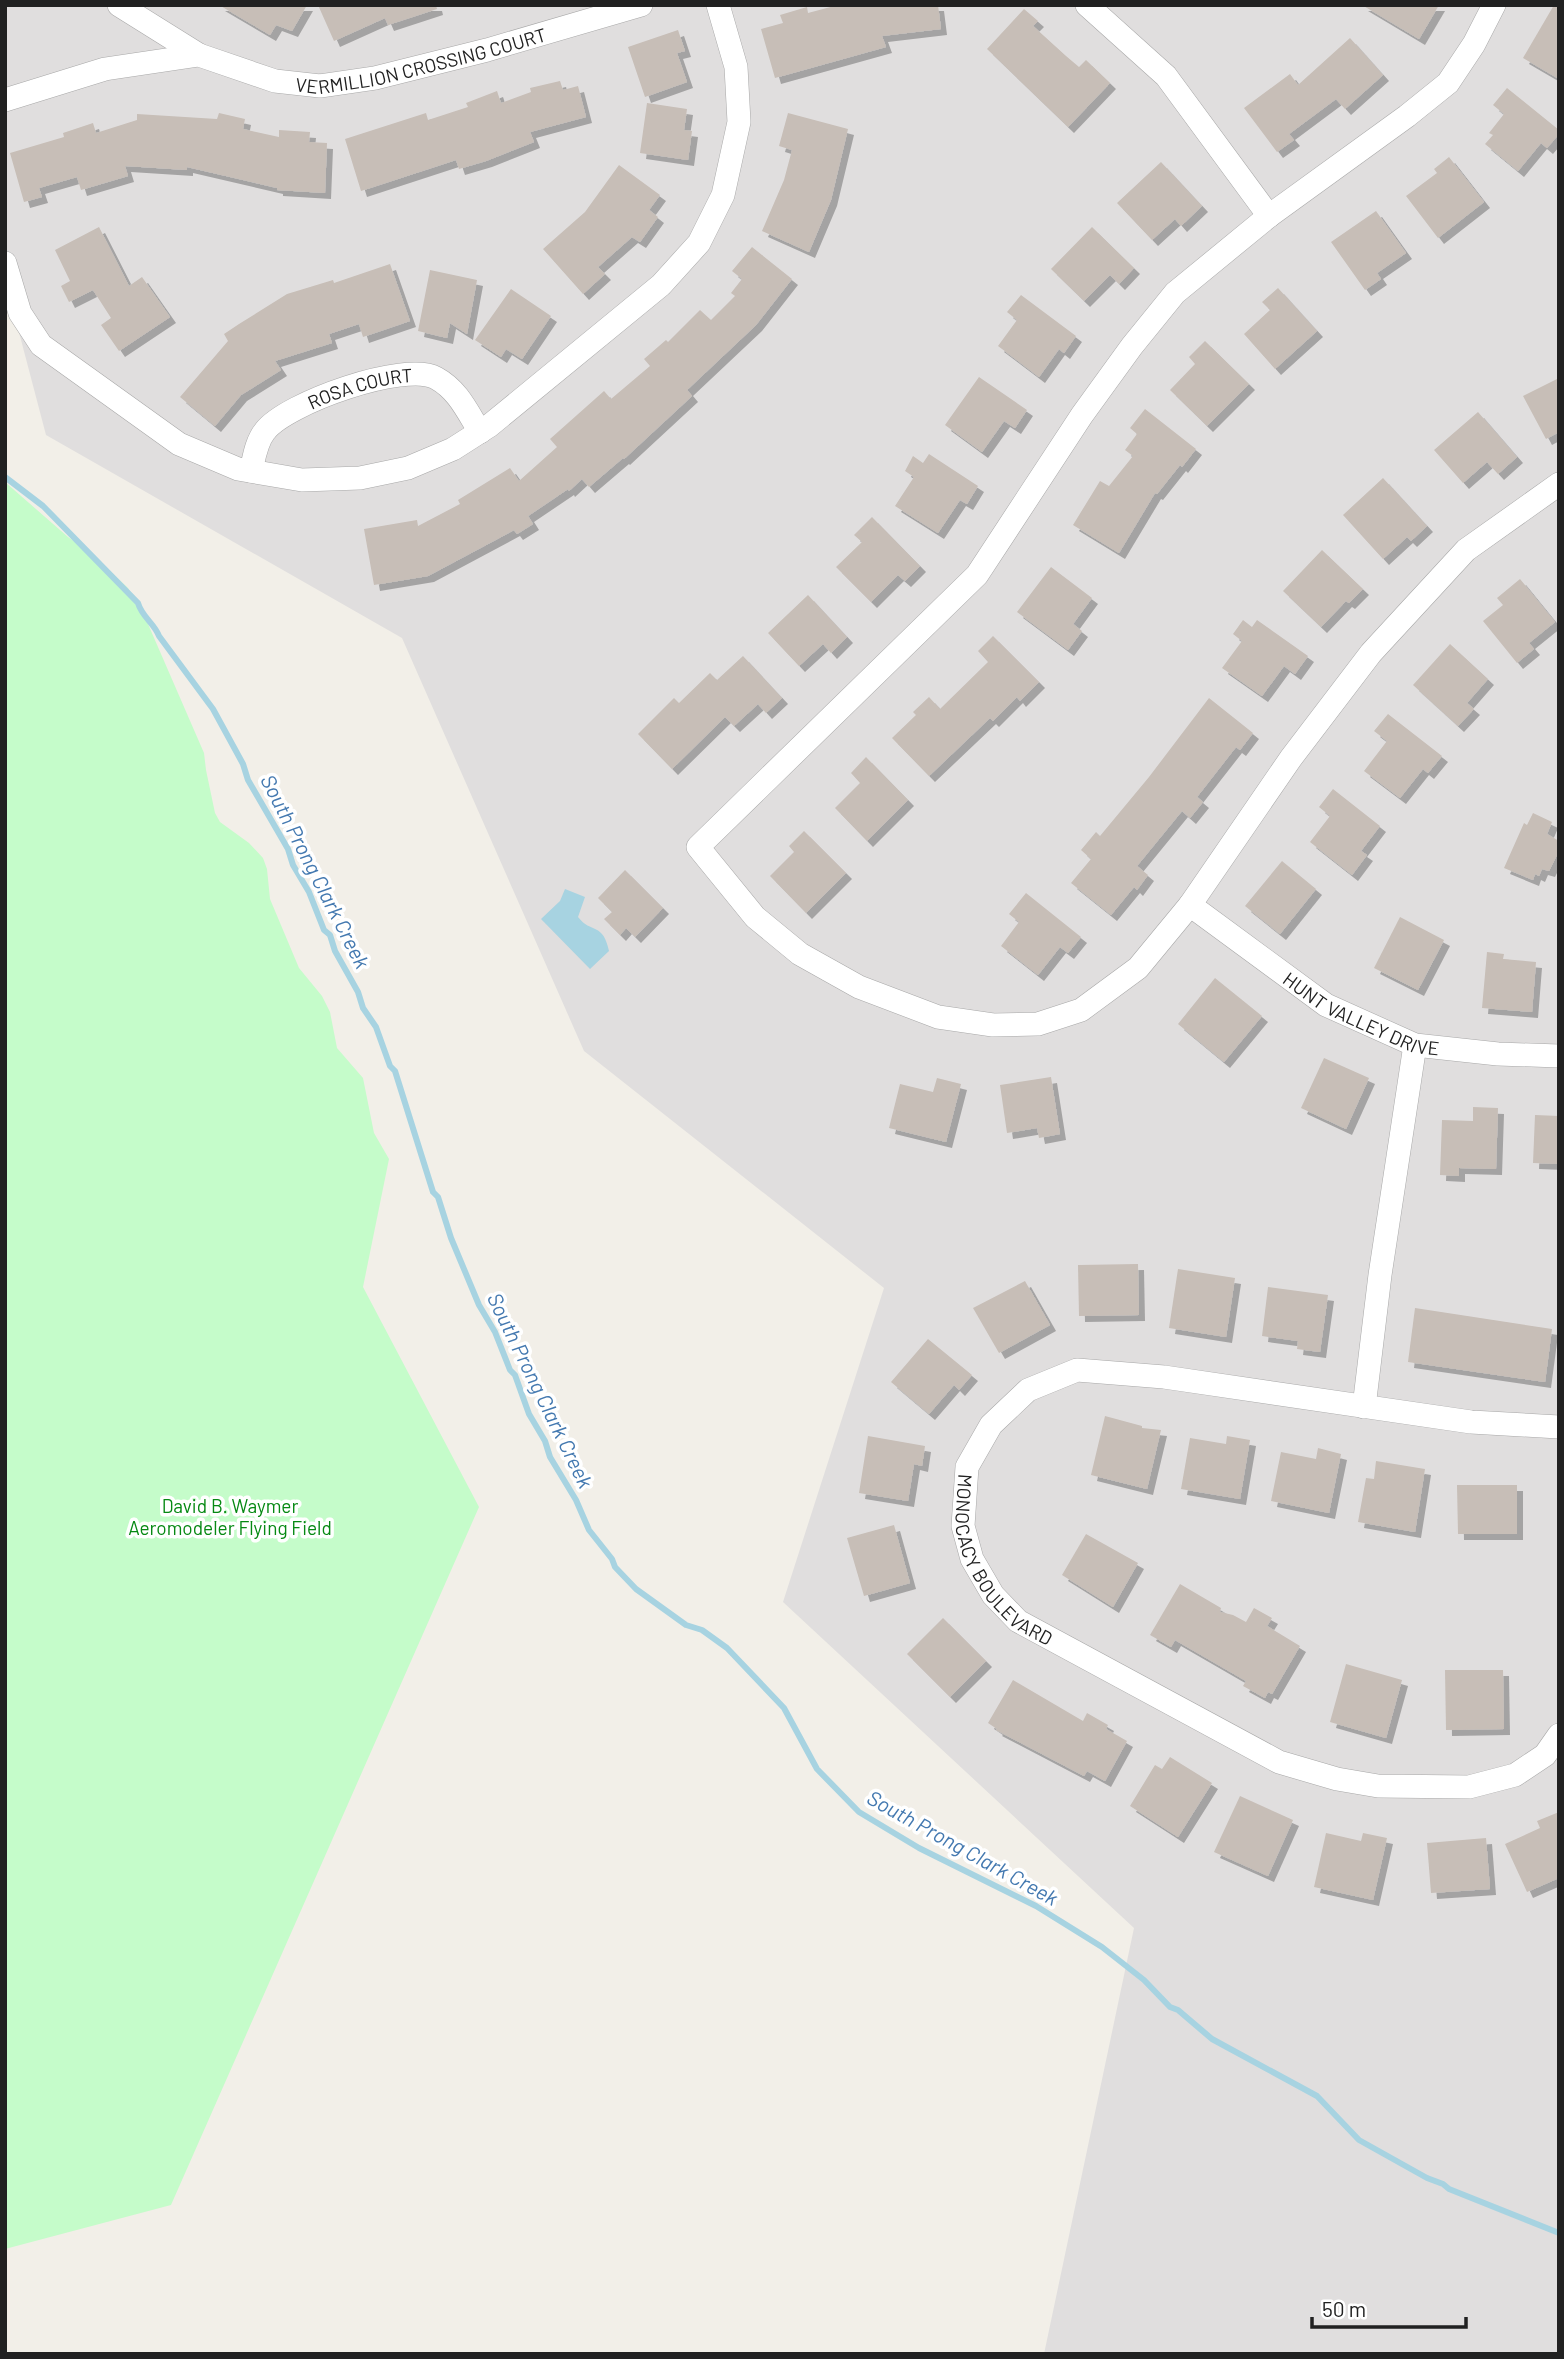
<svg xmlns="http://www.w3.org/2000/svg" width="1564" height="2359" viewBox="0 0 1564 2359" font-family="Barlow,sans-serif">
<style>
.residential{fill:#e0dede}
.park{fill:#c5fcca}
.water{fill:#a7d3e1}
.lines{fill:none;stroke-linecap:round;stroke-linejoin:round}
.stream{stroke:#a7d3e1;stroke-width:6}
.building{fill:#c7beb7;filter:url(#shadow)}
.minor-casing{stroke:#a8a8a8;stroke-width:24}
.minor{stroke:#fff;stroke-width:23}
.labels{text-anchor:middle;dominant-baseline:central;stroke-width:7;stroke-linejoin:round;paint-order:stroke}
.street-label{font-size:19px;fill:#212121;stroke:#fff}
.park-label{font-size:19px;fill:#068913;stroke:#fff}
.water-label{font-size:21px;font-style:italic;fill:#4479b0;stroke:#fff}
</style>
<defs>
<filter id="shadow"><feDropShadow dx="6" dy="6" stdDeviation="0" flood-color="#0004"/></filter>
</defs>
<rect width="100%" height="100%" fill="#f2efe8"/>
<polygon class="residential" points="5,5 1559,5 1559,2354 1044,2354 1134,1928 783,1602 884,1288 584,1051 402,638 46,435 5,279"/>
<polygon class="park" points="5,482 68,537 91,553 128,588 148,624 204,753 206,770 215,813 220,822 249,843 263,858 267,869 270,899 299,968 322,996 330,1012 337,1048 363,1078 374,1133 389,1159 363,1287 479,1507 171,2205 5,2249"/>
<path class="water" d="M565 889 585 897 578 917C591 934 603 922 609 951L590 969 541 919 560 901Z"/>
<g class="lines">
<path class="stream" d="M5 477 43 506 138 603C142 617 154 623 159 636L213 709 243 764 248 780 288 849 293 865 309 892 324 930 330 935 335 951 358 992 363 1008 376 1027 390 1066 395 1071 433 1192 438 1197 451 1238 479 1305 495 1332 510 1370 515 1375 529 1414 545 1441 550 1457 576 1500 589 1530 612 1559 615 1567 636 1589 686 1625 702 1630 727 1648 784 1708 817 1769 859 1812 919 1848 1036 1906 1102 1947 1144 1980 1170 2007 1178 2010 1212 2039 1317 2096 1359 2140 1427 2178 1443 2184 1449 2189 1559 2233"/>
</g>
<g class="building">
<polygon points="219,5 307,5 292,31 276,25 270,35"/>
<polygon points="318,5 436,5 437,9 388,25 385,18 334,41"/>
<polygon points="838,5 938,5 941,29 882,36 886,47 775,78 761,29 783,23 780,15 807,7 808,13"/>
<polygon points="1362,5 1439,5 1419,39"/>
<polygon points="1554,5 1559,5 1559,79 1523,58"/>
<polygon points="1024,9 1038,21 1033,26 1066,56 1079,67 1086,60 1110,83 1068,127 987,49"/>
<polygon points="678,30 685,51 677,53 687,82 645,97 628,47"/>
<polygon points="1350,38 1383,75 1345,109 1336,99 1289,134 1294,140 1277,152 1244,108 1290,74 1298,85"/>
<polygon points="560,81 563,90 578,86 586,117 530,132 534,142 486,161 459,169 456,160 361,191 345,139 426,113 428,120 468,107 466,103 497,91 501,103 531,92 530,88"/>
<polygon points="1507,88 1559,130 1559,134 1547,148 1541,143 1518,171 1485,144 1493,135 1489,133 1504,114 1493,105"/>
<polygon points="647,103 687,109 684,130 692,131 688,160 640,153"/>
<polygon points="219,113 245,119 243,129 279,137 279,130 310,132 309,142 327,143 325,193 277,190 277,188 187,167 187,170 125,166 128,176 81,190 77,177 39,188 42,197 24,202 10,153 64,137 63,133 93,123 96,133 137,120 137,114 217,119"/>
<polygon points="788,113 848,129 831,200 809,252 762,231 784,180 792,150 779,146"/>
<polygon points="1449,157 1484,202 1438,238 1406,196 1437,173 1434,169"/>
<polygon points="1161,162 1202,206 1181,226 1175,219 1152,240 1117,203"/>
<polygon points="619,165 660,195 649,210 658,217 640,242 632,237 598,267 605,274 583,294 543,249 585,212"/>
<polygon points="1376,211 1406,253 1377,273 1381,279 1365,290 1331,242"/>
<polygon points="99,227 129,286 142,277 170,317 119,351 101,325 111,318 93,290 69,302 61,286 70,281 55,250"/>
<polygon points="1092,227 1134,268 1119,284 1110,275 1084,301 1051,269"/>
<polygon points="752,247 792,279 756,325 687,390 692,396 624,459 623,458 589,487 582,479 569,491 568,489 528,516 533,524 517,534 514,530 428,576 374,585 364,529 417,520 418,526 460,504 458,500 510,468 519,481 557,447 550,439 604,391 611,399 650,366 644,359 666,340 668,342 700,310 711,320 735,296 731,293 742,279 732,271"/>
<polygon points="390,264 410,321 363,337 359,324 329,334 332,343 275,361 281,370 241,395 215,426 180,397 228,341 224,334 239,324 287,294 333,280 334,283"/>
<polygon points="430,270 477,280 467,334 450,323 447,338 418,331"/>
<polygon points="1278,288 1317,331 1275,369 1244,334 1270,310 1262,302"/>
<polygon points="511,289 551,316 522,359 506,349 501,357 475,340"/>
<polygon points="1021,295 1076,336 1064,353 1059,349 1039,377 998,346 1017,320 1007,312"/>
<polygon points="1205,341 1249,384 1207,426 1170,390 1195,364 1189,357"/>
<polygon points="979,377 1027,410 1015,428 1004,421 982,452 945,425"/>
<polygon points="1559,378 1559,432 1546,439 1523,396"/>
<polygon points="1145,409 1196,449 1182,467 1180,465 1157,494 1155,493 1119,553 1073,525 1100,481 1109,486 1133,456 1125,450 1137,434 1130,428"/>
<polygon points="1478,412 1517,457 1498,474 1487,462 1463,483 1434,450"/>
<polygon points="929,454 978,486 967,504 960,500 938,533 895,506 914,477 905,471 913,456 923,463"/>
<polygon points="1383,478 1427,526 1411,541 1407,537 1383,559 1343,515"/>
<polygon points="872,517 920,566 905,581 898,575 871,602 836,567 862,542 854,535"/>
<polygon points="1322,550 1363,589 1349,603 1346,601 1321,627 1283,591"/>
<polygon points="1051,567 1092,598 1073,624 1082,631 1068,650 1017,612"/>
<polygon points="1520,579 1555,622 1529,643 1534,649 1517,663 1483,621 1503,605 1497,598"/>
<polygon points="808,595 847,637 831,653 823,644 799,666 768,633"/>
<polygon points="1243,620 1252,627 1257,620 1308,656 1295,674 1284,666 1262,696 1222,668 1242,641 1233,634"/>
<polygon points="993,636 1039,682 1020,701 1017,697 993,721 990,718 929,776 892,738 916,715 913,712 929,697 940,709 988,662 978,651"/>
<polygon points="1450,644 1488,679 1467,703 1474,709 1458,726 1413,685"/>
<polygon points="743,656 782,698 766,713 758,704 734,726 725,717 672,769 638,734 674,698 679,703 710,673 717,680"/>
<polygon points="1209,698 1253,733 1240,750 1236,747 1197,797 1203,802 1190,818 1182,811 1137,866 1148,875 1137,890 1134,887 1111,915 1071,883 1091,859 1081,850 1096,832 1100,836 1149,777"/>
<polygon points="1388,714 1442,756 1428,773 1423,769 1400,798 1364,771 1387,741 1374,731"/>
<polygon points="866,757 908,800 867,841 835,808 860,783 851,773"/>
<polygon points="1333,789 1380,826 1361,851 1367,855 1352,875 1310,842 1330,816 1319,807"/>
<polygon points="1533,813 1552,822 1547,834 1559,841 1559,851 1549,871 1542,869 1539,876 1535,874 1533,880 1504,868 1524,823 1527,825"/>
<polygon points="804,831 846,873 806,913 770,876 794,852 789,846"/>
<polygon points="1282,861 1316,889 1280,934 1245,906"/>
<polygon points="625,870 663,908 635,937 626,928 620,935 604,919 612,912 598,898"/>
<polygon points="1026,893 1081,937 1068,953 1060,947 1038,975 1001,946 1019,922 1009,914"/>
<polygon points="1400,917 1444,940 1418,990 1374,968"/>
<polygon points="1487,952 1504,954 1503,959 1536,962 1532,1012 1482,1008"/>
<polygon points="1215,978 1262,1016 1224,1062 1178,1024"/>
<polygon points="1324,1058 1369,1078 1346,1129 1301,1108"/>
<polygon points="1051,1077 1060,1134 1039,1138 1037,1128 1007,1133 1000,1085"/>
<polygon points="937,1078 961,1084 946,1142 889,1128 900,1084 933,1092"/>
<polygon points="1473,1107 1498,1108 1496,1169 1459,1168 1459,1176 1440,1175 1442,1120 1473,1121"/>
<polygon points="1535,1115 1559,1116 1559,1164 1533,1163"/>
<polygon points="1138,1264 1139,1315 1079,1316 1078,1265"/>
<polygon points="1178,1269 1235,1278 1226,1337 1169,1328"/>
<polygon points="1025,1281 1050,1325 999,1353 973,1308"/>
<polygon points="1268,1287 1328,1295 1320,1352 1297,1349 1298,1341 1262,1336"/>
<polygon points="1415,1308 1552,1329 1545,1382 1408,1362"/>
<polygon points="928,1339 972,1375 959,1390 954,1385 929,1414 891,1382"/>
<polygon points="1105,1416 1142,1426 1142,1428 1161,1430 1147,1489 1091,1475"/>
<polygon points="868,1436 925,1446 922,1466 914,1464 908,1501 859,1493"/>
<polygon points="1227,1436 1250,1440 1240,1499 1181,1489 1190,1438 1226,1444"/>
<polygon points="1318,1448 1341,1454 1329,1513 1271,1501 1281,1452 1316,1459"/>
<polygon points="1376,1461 1425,1469 1415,1532 1358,1522 1366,1478 1374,1479"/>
<polygon points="1457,1485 1517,1485 1517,1534 1458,1534"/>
<polygon points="894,1525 910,1583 864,1596 847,1538"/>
<polygon points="1086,1534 1138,1563 1113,1607 1062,1575"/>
<polygon points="1180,1584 1221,1608 1220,1612 1233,1615 1246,1622 1254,1608 1272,1618 1267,1626 1300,1646 1272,1694 1268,1692 1265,1698 1243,1686 1246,1681 1175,1640 1171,1647 1150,1635"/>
<polygon points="943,1618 986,1661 950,1697 907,1654"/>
<polygon points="1346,1664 1402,1680 1386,1738 1330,1722"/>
<polygon points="1445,1670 1503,1670 1504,1729 1446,1730"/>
<polygon points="1013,1680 1083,1721 1087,1713 1108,1725 1106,1729 1127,1741 1105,1781 1087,1771 1084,1776 996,1730 997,1729 988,1723"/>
<polygon points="1170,1757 1212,1783 1178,1837 1130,1806 1155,1765 1162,1769"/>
<polygon points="1240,1796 1293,1820 1268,1876 1214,1852"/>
<polygon points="1559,1812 1559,1878 1527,1892 1505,1844 1540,1828 1537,1821"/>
<polygon points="1326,1833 1361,1841 1363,1833 1387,1838 1373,1900 1314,1887"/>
<polygon points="1486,1838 1490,1889 1431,1893 1427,1843"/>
</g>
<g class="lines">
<defs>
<g id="minor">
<polyline points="119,5 199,55"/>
<polyline points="1087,5 1166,76 1269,216"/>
<polyline points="1494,5 1474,44 1448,83 1407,116 1269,216 1175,293 1132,346 1082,415 977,575 698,847 755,917 800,954 859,987 938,1017 993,1025 1038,1024 1081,1010 1138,968 1190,905 1291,758 1371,653 1466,550 1559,484"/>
<path id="s1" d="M5 100 105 69 199 55 275 81 320 86 375 78 487 50 641 5"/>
<polyline points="5,263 20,313 41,345 179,444 238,469 302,480 360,478 408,468 453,449 489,426 661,285 699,243 723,195 739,122 736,67 718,5"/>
<path id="s2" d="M251 471C254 458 256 442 265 431 286 403 405 361 436 378 458 390 467 411 480 432"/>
<path id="s3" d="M1190 905 1326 1005 1415 1045 1498 1054 1559 1056"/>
<polyline points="1364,1407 1380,1275 1415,1045"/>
<path id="s4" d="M1559 1427 1471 1422 1164 1377 1077 1370 1028 1390 991 1425 967 1467 963 1526 972 1559 993 1595 1018 1621 1279 1762 1337 1779 1378 1786 1469 1787 1515 1775 1545 1755 1559 1735"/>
</g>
</defs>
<use href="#minor" class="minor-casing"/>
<use href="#minor" class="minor"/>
</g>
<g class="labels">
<g class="street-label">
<text stroke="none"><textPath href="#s1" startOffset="429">VERMILLION CROSSING COURT</textPath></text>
<text stroke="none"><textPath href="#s2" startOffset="149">ROSA COURT</textPath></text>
<text stroke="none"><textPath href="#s3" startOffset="205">HUNT VALLEY DRIVE</textPath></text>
<text stroke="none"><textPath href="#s4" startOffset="746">MONOCACY BOULEVARD</textPath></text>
</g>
<g class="park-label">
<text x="230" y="1505">David B. Waymer<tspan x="230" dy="22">Aeromodeler Flying Field</tspan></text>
</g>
<g class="water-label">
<text transform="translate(316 871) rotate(63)">South Prong Clark Creek</text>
<text transform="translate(541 1390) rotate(64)">South Prong Clark Creek</text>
<text transform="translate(963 1847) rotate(29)">South Prong Clark Creek</text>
</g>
</g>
<rect width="1564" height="2359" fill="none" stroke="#212121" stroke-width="14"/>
<path d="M1312 2317v10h154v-10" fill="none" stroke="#212121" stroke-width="3.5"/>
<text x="1322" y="2317" font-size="21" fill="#212121" stroke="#ffffff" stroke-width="5" paint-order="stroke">50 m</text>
</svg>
